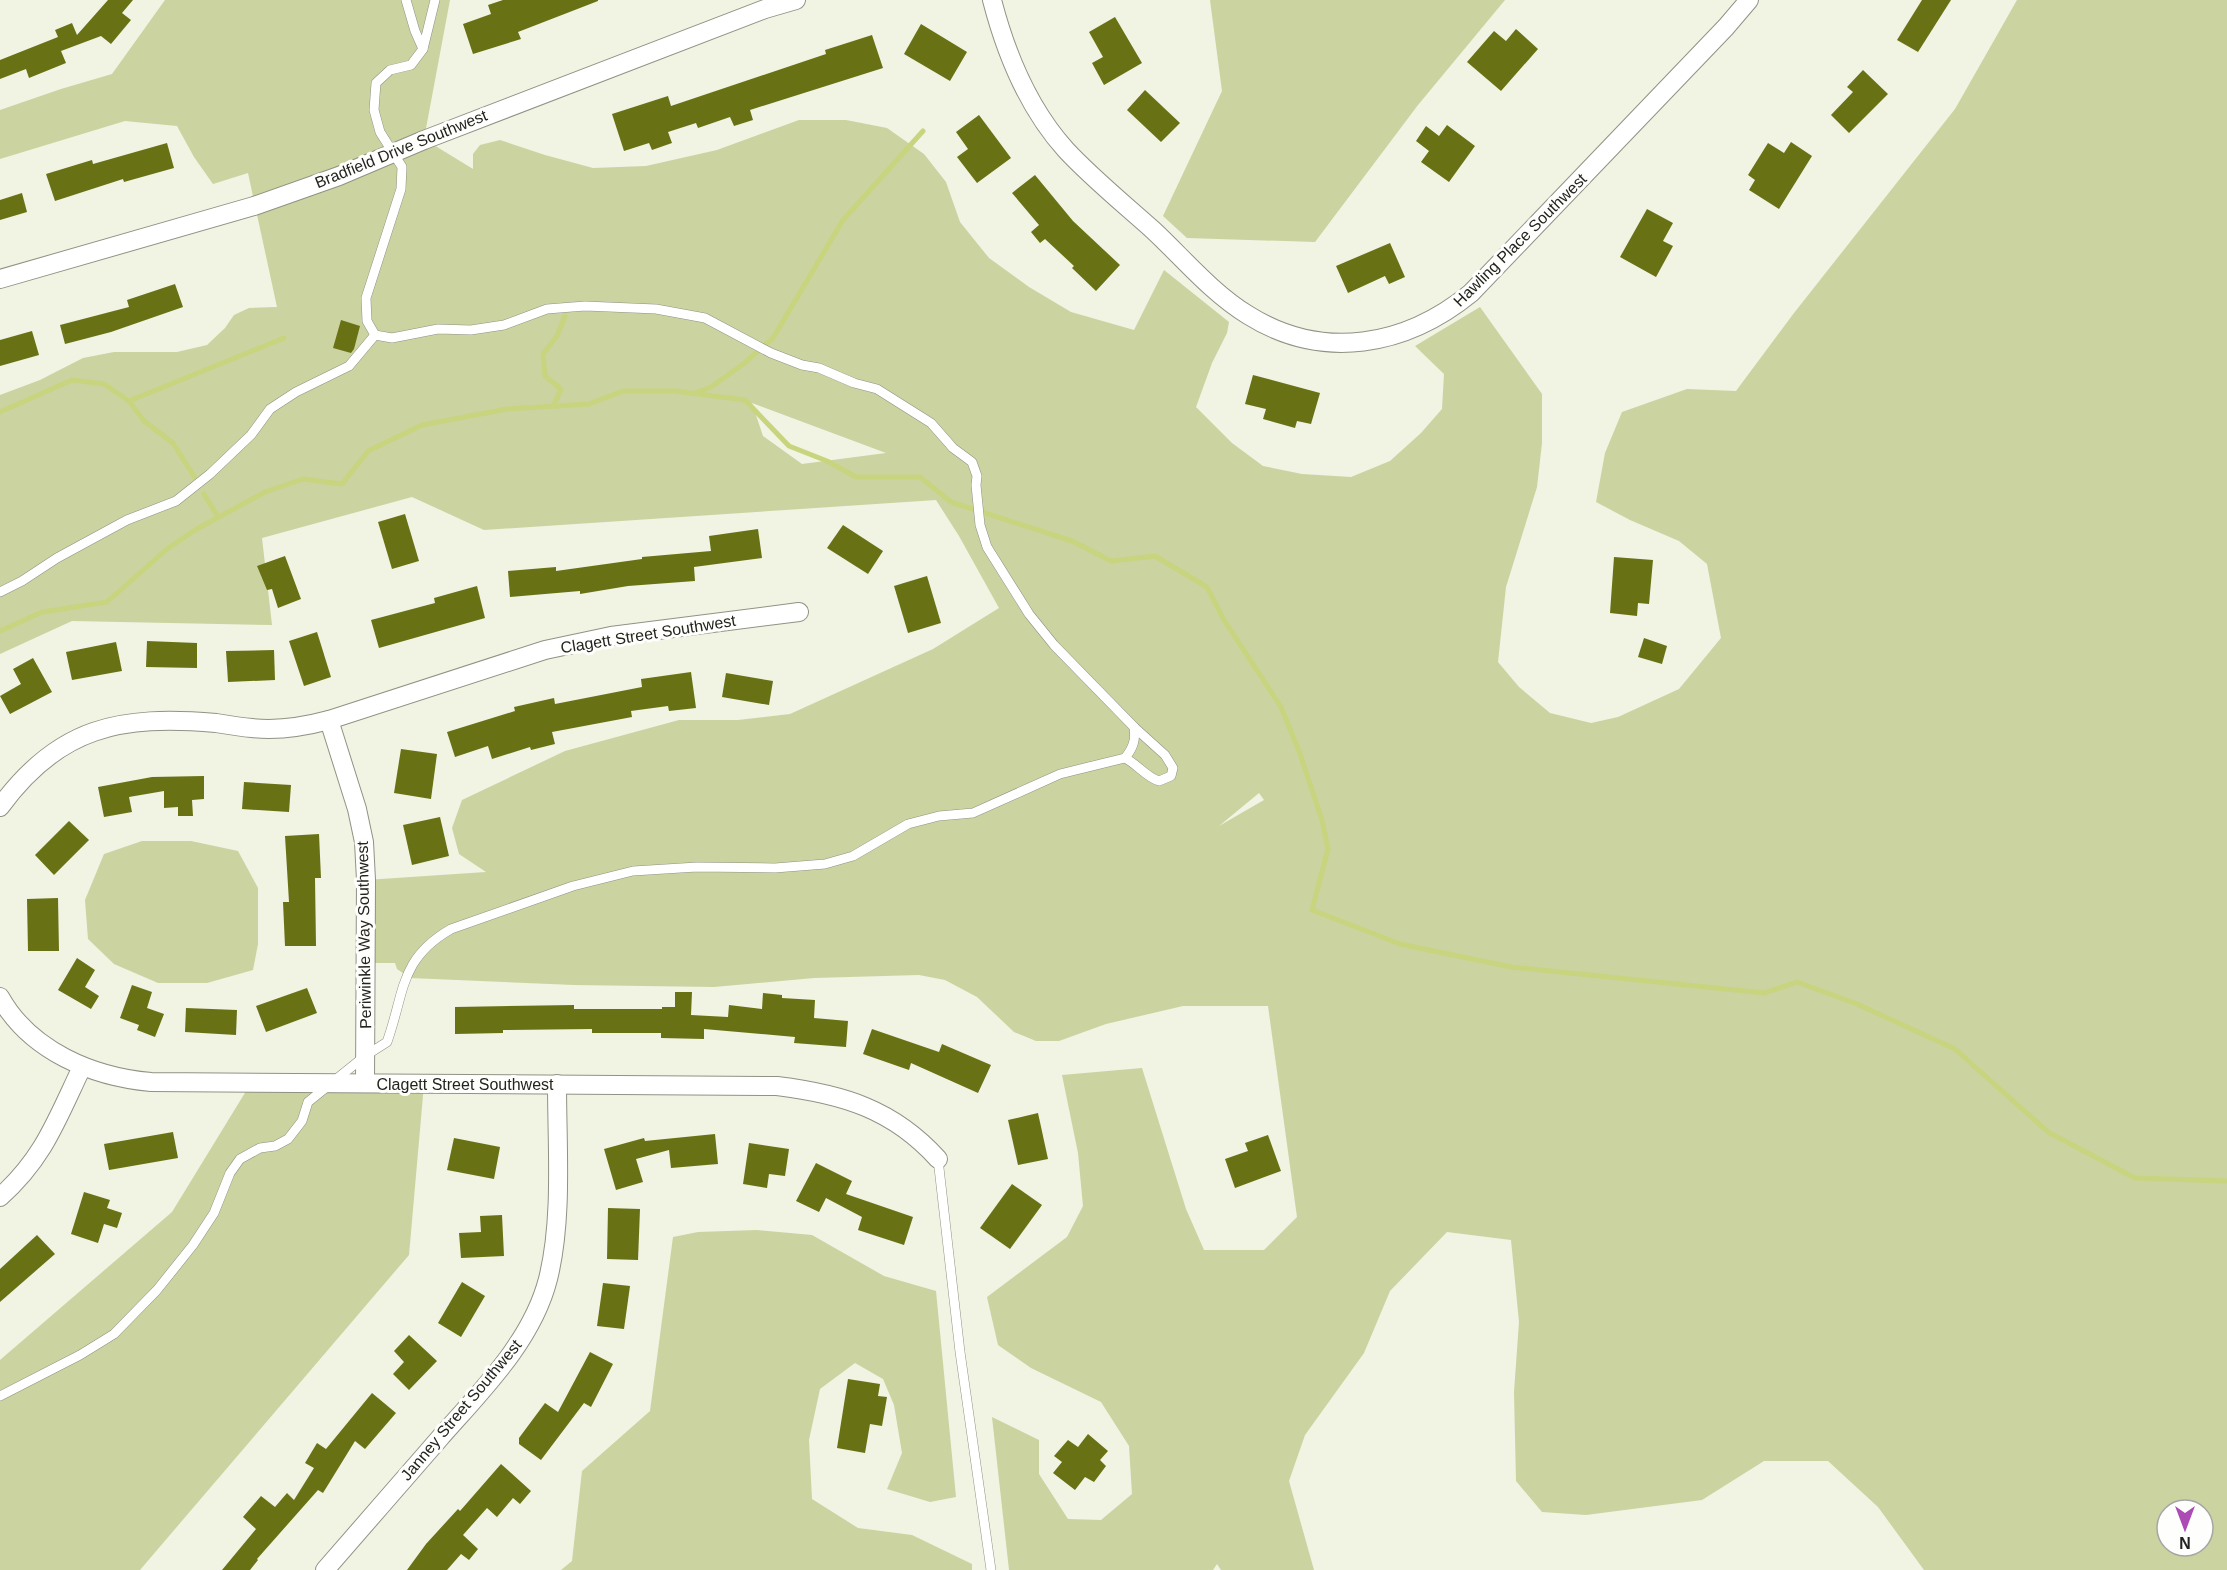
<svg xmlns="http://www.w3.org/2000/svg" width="2227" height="1570" viewBox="0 0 2227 1570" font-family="Arial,sans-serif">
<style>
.green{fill:#cbd3a0;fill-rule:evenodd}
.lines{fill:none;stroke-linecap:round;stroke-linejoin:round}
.stream{stroke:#c9d47e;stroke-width:5}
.building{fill:#697115}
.service-casing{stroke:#909284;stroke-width:10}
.minor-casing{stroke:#909284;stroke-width:20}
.service{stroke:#fff;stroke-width:9}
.minor{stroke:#fff;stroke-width:18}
.labels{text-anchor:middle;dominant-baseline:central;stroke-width:6;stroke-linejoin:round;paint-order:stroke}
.street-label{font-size:16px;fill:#23241f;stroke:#fefffc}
</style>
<rect width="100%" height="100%" fill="#f1f3e3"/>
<g class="green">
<path d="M165 0H450L424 139 473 169V154L480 145 500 140 545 155 593 168 646 166 717 150 799 120H846L887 128 924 154 946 182 960 222 989 258 1029 287 1071 312 1134 330 1164 270 1229 322 1227 333 1212 363 1196 407 1232 443 1263 466 1302 474 1351 477 1390 461 1421 433 1442 409 1444 374 1415 346 1480 307 1542 394V443L1537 487 1506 587 1498 662 1519 687 1550 713 1591 723 1618 717 1679 689 1721 638 1707 564 1679 541 1630 520 1596 502 1605 453 1622 412 1687 389 1736 391 1794 313 1955 109 2017 0H2227V1570H1924L1878 1507 1828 1461H1764L1702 1500 1586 1515 1542 1512 1516 1481 1514 1392 1519 1322 1511 1240 1447 1232 1390 1291 1364 1353 1305 1435 1289 1481 1314 1570H1221L1217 1564 1213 1570H1009L992 1417 1039 1440V1474L1068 1519 1101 1520 1132 1494 1129 1446 1101 1402 1031 1368 998 1345 987 1297 1067 1237 1083 1206 1078 1153 1062 1075 1142 1068 1186 1209 1204 1250H1264L1297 1217 1268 1006H1183L1106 1024 1059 1041H1036L1014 1032 977 997 945 980 919 975 814 978 714 987 574 985 410 978 397 969 395 963H366V880L486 872 459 854 452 828 462 800 565 751 679 720H738L790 714 933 649 999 608 959 536 936 500 484 530 412 497 262 538 272 625 72 621 0 654V395L40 380 83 358 114 352H177L207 345 225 328 234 315 249 308 277 307 248 173 213 184 194 157 177 126 125 121 0 159V110L61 89 112 74ZM752 403 886 453 802 464 763 436ZM1259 793 1264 800 1219 826ZM2167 1510H2203V1546H2167Z"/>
<polygon points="1210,0 1505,0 1418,105 1315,242 1187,238 1163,216 1222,91"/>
<polygon points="142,841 191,841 238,851 258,888 258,944 253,970 207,983 158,983 114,964 88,939 85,900 104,854"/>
<polygon points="251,1083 424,1084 409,1255 140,1570 0,1570 0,1360 172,1212"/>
<polygon points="757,1230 812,1235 884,1276 936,1291 956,1497 930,1502 887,1489 902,1453 894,1405 883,1379 855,1363 820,1389 809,1440 812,1499 858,1528 912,1535 972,1564 972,1570 561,1570 572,1561 582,1471 650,1411 673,1237 698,1232"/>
</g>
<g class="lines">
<g class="stream">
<polyline points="695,393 711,387 742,365 773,338 843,220 923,131"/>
<polyline points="554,405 561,389 545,376 543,354 557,336 565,316"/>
<polyline points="0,412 72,380 104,384 129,401"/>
<polyline points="195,478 173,443 144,421 129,401 284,338"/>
<polyline points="204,494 218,517"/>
<polyline points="0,631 42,612 107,602 167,549 195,530 265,492 303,479 342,484 368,451 422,425 507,409 589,404 623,391 675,391 745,400 789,446 827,461 856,477 920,477 951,502 1072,541 1111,561 1155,556 1207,587 1224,620 1281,707 1299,751 1322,820 1328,849 1312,910 1400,944 1511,967 1764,993 1797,982 1857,1004 1955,1049 2048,1132 2135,1178 2227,1181"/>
</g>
</g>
<g class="building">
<polygon points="108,0 133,0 122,13 131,20 111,44 101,36 61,51 66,63 29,78 26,69 0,79 0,60 58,37 55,30 72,23 77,35"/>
<polygon points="503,0 598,0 598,1 518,32 521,39 473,54 463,24 491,14 488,5"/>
<polygon points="1922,0 1951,0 1918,52 1897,40"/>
<polygon points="1115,17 1142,63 1104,85 1092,63 1103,57 1089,32"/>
<polygon points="921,24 967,52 950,81 904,54"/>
<polygon points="1516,29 1538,49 1501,91 1467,62 1494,31 1506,41"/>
<polygon points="872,35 883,68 750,110 753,120 734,126 730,117 698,128 696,123 668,132 672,143 652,150 649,143 624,151 612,114 668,96 671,106 826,54 825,50"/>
<polygon points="1863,70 1888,94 1849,133 1831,115 1853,92 1847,87"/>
<polygon points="1145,90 1180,123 1161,142 1127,110"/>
<polygon points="979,115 1011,158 977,183 957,157 968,149 956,132"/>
<polygon points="1447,125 1475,146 1449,182 1421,162 1429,151 1416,141 1426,126 1439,136"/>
<polygon points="1791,142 1812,156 1779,209 1749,190 1755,180 1748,175 1768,143 1784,153"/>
<polygon points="167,143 174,168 124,182 123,179 55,201 46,174 92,160 93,164"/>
<polygon points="1035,175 1073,221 1120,265 1096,291 1072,268 1074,266 1045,239 1040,243 1031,232 1039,225 1012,193"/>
<polygon points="22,193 27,212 0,220 0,200"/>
<polygon points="1647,209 1673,223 1663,241 1673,246 1656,277 1620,257"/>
<polygon points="1390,243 1405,277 1389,284 1385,276 1348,293 1336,266"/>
<polygon points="175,284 183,307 111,332 65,344 60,325 129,307 127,300"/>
<polygon points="341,320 360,326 354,349 351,353 333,348"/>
<polygon points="32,331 39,355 0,366 0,340"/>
<polygon points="1253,375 1320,393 1311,424 1297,421 1295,428 1263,419 1266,409 1245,404"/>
<polygon points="405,514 419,561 392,569 378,522"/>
<polygon points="843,525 883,551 868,574 827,548"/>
<polygon points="758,529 762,558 694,567 695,581 628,586 580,594 580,591 510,597 508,571 556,567 556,571 642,559 642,557 711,551 709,536"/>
<polygon points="285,556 301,599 278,608 272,589 267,590 257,566"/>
<polygon points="1614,557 1653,560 1649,604 1638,603 1637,616 1610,613"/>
<polygon points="927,576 941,623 908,633 894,586"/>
<polygon points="477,586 485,618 379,648 371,620 435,603 434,598"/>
<polygon points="317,632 331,677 304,686 289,641"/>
<polygon points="1644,638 1667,646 1662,664 1638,657"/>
<polygon points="147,641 197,643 197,668 146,667"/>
<polygon points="116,642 122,671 72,680 66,652"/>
<polygon points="274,650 275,680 228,682 226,651"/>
<polygon points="33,658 52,692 10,714 0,696 21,684 13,669"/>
<polygon points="691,672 696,708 669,711 668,706 631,711 632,717 552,732 555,744 531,750 530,747 492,759 488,746 455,757 447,732 515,711 514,707 554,698 555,704 642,687 641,679"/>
<polygon points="726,673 773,681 769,705 722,697"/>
<polygon points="401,749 437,754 431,799 394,793"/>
<polygon points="204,776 204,799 192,800 193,816 178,816 178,807 164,808 164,791 129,797 132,812 104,817 98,787 152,777"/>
<polygon points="244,782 291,785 289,812 242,809"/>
<polygon points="440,817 449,856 412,865 403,825"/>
<polygon points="69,821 89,840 54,875 35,855"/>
<polygon points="319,834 321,878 315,878 316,946 285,946 283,902 289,902 285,836"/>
<polygon points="58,898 59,951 28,951 27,899"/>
<polygon points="77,958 95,970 85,987 99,996 91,1009 58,990"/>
<polygon points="132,985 152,992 147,1008 164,1014 155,1037 137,1030 139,1025 120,1018"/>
<polygon points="307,988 317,1013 266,1032 256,1006"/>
<polygon points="675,992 692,992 691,1015 728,1017 729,1005 762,1009 763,993 782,995 782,998 815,1000 814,1018 848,1021 846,1047 794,1043 795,1037 704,1029 704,1039 661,1038 661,1033 592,1033 592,1029 503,1030 503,1033 455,1034 455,1007 574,1005 574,1009 662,1009 662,1007 675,1007"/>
<polygon points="186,1008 237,1010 236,1035 185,1032"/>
<polygon points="872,1029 939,1052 942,1044 991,1065 978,1093 911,1063 909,1070 863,1054"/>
<polygon points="1038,1113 1048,1159 1018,1165 1008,1120"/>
<polygon points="173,1132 178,1158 109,1170 104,1144"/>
<polygon points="715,1134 718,1164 671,1168 669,1150 636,1159 643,1182 616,1190 604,1149 644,1138 645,1141"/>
<polygon points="1268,1135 1281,1171 1235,1188 1225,1159 1248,1151 1245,1143"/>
<polygon points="454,1138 500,1147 494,1179 447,1170"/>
<polygon points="749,1143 789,1149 785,1176 769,1174 767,1188 743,1184"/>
<polygon points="816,1163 852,1181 846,1194 913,1217 904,1245 858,1230 862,1217 826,1198 819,1212 796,1201"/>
<polygon points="1012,1184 1042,1205 1010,1249 980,1228"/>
<polygon points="84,1192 110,1200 107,1208 122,1213 117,1228 104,1224 98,1243 71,1234"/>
<polygon points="608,1208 640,1209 638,1260 607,1259"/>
<polygon points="502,1215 504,1256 461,1258 459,1233 481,1232 480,1216"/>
<polygon points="37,1235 55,1254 0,1302 0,1269"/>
<polygon points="462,1282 485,1296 461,1337 438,1323"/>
<polygon points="603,1283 630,1286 624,1329 597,1326"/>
<polygon points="409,1335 437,1361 409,1390 393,1374 404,1362 394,1351"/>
<polygon points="590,1352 613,1364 591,1407 584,1403 541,1460 519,1444 519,1438 545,1403 558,1412"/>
<polygon points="848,1379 880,1384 878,1396 887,1397 882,1426 870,1424 865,1453 837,1448"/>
<polygon points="372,1393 396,1413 365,1449 355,1441 323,1493 318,1490 257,1559 258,1560 250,1570 222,1570 256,1529 243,1517 261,1496 275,1507 287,1493 294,1500 314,1468 305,1463 317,1443 326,1449"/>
<polygon points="1088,1434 1108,1451 1100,1460 1106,1466 1094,1482 1085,1477 1075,1490 1053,1473 1062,1462 1054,1456 1068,1440 1078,1447"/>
<polygon points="501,1464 531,1491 520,1504 513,1498 497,1517 487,1508 463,1535 478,1549 469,1560 461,1554 447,1570 407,1570 426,1544 458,1509 460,1511"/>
</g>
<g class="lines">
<defs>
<g id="service">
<polyline points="406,0 415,31 423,49"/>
<polyline points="0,592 22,581 57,558 127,520 176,501 210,474 251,435 270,409 296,392 349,366 375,335"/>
<path d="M1125 758C1137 764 1146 777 1159 781L1171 776 1173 768 1165 755 1134 727"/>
<polyline points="938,1159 960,1352 991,1570"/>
<path d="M0 1396 80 1355 114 1334 157 1290 193 1245 214 1213 230 1173 240 1159 260 1148 275 1146 288 1139 302 1121 308 1102 365 1056 387 1042C405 992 399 959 451 929L573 886 633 871 697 867 775 868 825 864 853 856 908 824 939 816 973 813 1060 774 1125 758C1133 748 1136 740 1134 727L1054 645 1029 614 987 547 980 525 976 485 977 476 972 462 953 448 931 423 877 389 854 383 819 368 802 365 771 353 705 318 656 309 585 306 547 309 504 325 471 330 438 329 392 338 375 335 367 321 366 298 401 189 402 167 380 132 374 110 376 83 390 70 411 65 423 49 435 0"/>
</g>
<g id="minor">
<path d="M992 0C1006 54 1028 108 1066 150 1092 178 1124 204 1153 230 1183 258 1212 293 1248 315 1323 362 1406 346 1471 293L1726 27 1749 0"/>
<polyline points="0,279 254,206 339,176 424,140 765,9 796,0"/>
<polyline points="329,720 357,809 364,842 366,880 365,1083"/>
<path d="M0 807C59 726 121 715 216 723 228 725 240 727 252 728 279 731 303 727 329 720L545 650 611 636 799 612"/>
<path d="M0 997C30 1051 93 1077 151 1082L777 1086C842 1094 893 1109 938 1159"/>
<path d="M0 1197C44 1158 57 1119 82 1067"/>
<path d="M325 1570C363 1526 401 1483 439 1439 480 1392 532 1342 548 1279 563 1219 557 1147 557 1084"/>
</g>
</defs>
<use href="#service" class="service-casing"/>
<use href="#minor" class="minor-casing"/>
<use href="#service" class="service"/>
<use href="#minor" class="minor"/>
</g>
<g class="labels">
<g class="street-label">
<text transform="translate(401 149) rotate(-22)">Bradfield Drive Southwest</text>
<text transform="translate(1520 240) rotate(-45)">Hawling Place Southwest</text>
<text transform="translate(648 634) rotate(-9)">Clagett Street Southwest</text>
<text transform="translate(364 935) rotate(-91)">Periwinkle Way Southwest</text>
<text x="465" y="1084">Clagett Street Southwest</text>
<text transform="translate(461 1410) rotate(-50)">Janney Street Southwest</text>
</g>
</g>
<g transform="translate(2185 1528) rotate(180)"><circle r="28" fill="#fefffc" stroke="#a6a7a4" stroke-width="1.5"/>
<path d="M0-4.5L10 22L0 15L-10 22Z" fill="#ab4bb3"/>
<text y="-9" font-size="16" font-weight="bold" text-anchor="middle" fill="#23241f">N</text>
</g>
</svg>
